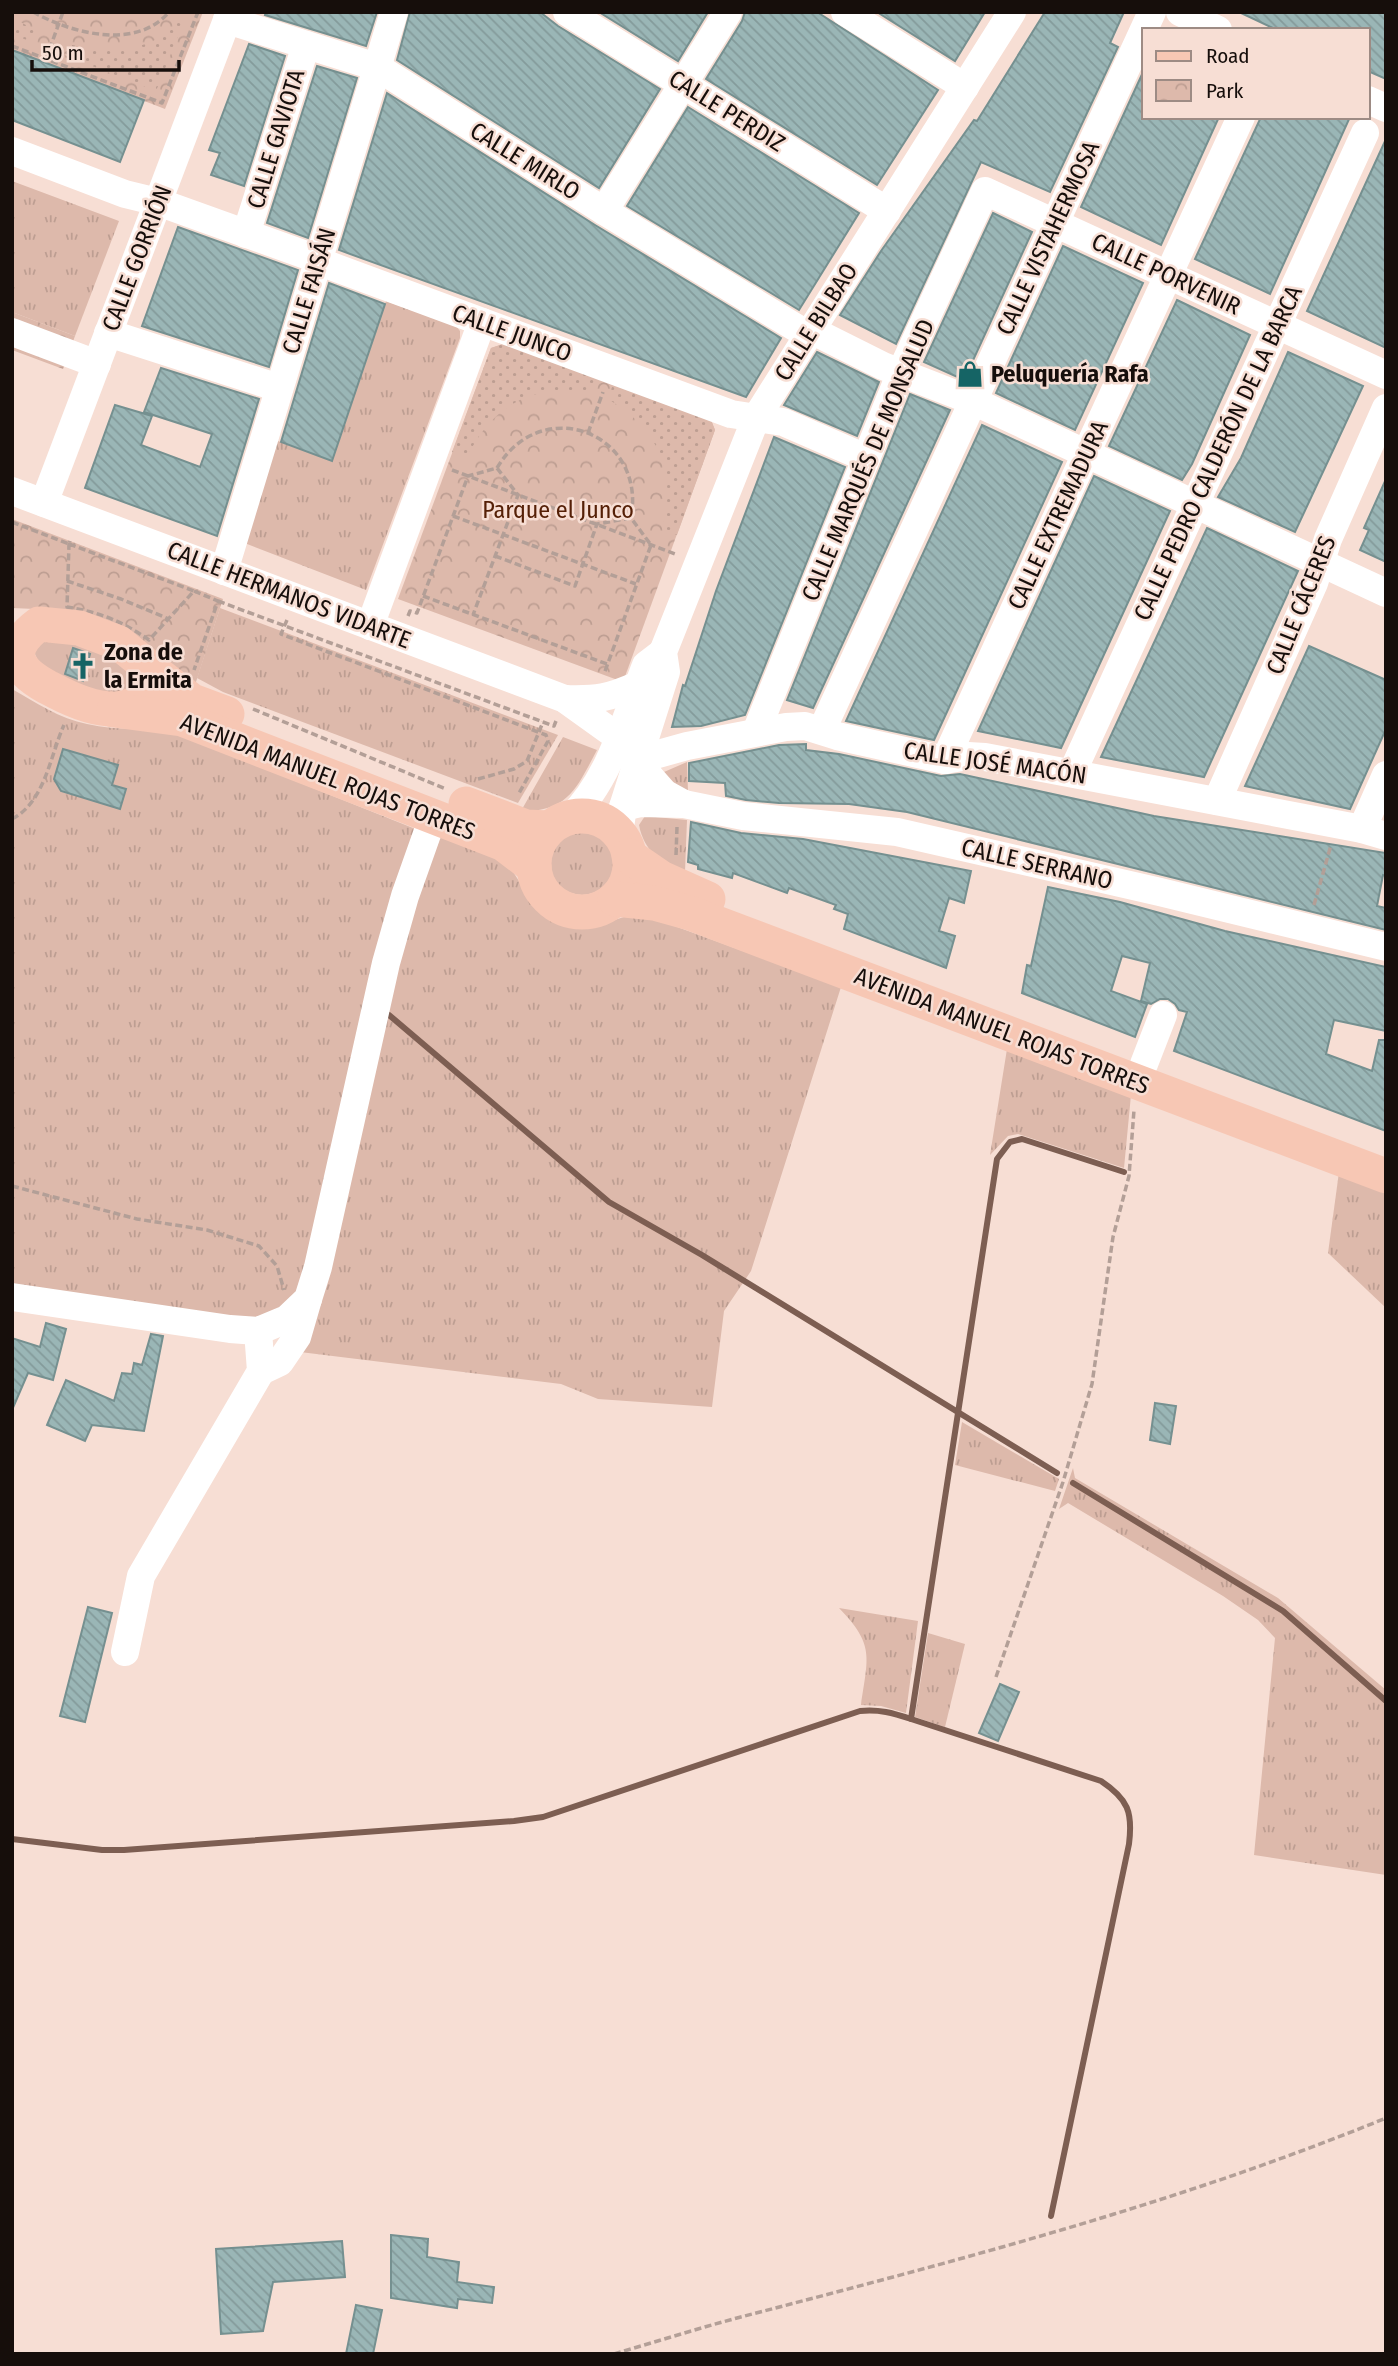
<svg xmlns="http://www.w3.org/2000/svg" width="1398" height="2366" viewBox="0 0 1398 2366" font-family="'Fira Sans Condensed',sans-serif">
<style>
.grass{fill:url(#grass-tufts)}
.park{fill:url(#park-crowns)}
.garden{fill:url(#garden-dots)}
.lines{fill:none;stroke-linecap:round;stroke-linejoin:round}
.stream{stroke:#7d5e52;stroke-width:6}
.building{fill:url(#building-back-hatch);stroke:#759090;stroke-width:2}
.path{stroke:#b39f97;stroke-width:3.5;stroke-dasharray:7 3.5;stroke-linecap:butt}
.minor{stroke:#fff;stroke-width:28}
.major{stroke:#f7c7b4;stroke-width:35}
.labels{text-anchor:middle;dominant-baseline:central;stroke-width:5;stroke-linejoin:round;paint-order:stroke}
.street-label{font-size:24px;fill:#160e0b;stroke:#f7ded4}
.poi-label{font-size:24px;font-weight:bold;fill:#160e0b;stroke:#f7ded4;text-anchor:start}
.park-label{font-size:24px;fill:#552007;stroke:#f7ded4}
</style>
<defs>
<pattern id="grass-tufts" width="24" height="20" patternUnits="userSpaceOnUse" patternTransform="scale(1.75)"><rect width="24" height="20" fill="#ddb9ab"/><path d="M3 7l-1-3M5 7V3M7 7l1-3M15 17l-1-3M17 17v-4M19 17l1-3" fill="none" stroke="#bd9e92"/></pattern>
<pattern id="park-crowns" width="20" height="18" patternUnits="userSpaceOnUse" patternTransform="scale(1.75)"><rect width="20" height="18" fill="#ddb9ab"/><path d="M2 6a3 3 0 1 1 6 0M12 15a3 3 0 1 1 6 0" fill="none" stroke="#bd9e92"/></pattern>
<pattern id="garden-dots" width="8" height="8" patternUnits="userSpaceOnUse" patternTransform="scale(1.75)"><rect width="8" height="8" fill="#ddb9ab"/><path d="M2 2h.1M6 6h.1" fill="none" stroke="#bd9e92" stroke-width="1.8" stroke-linecap="round"/></pattern>
<pattern id="building-back-hatch" width="6" height="6" patternUnits="userSpaceOnUse" patternTransform="scale(1.75)"><rect width="6" height="6" fill="#9ab6b6"/><path d="M-1 5l2 2M0 0l6 6M5-1l2 2" fill="none" stroke="#849b9b"/></pattern>
</defs>
<rect width="100%" height="100%" fill="#f7ded4"/>
<g class="grass">
<polygon points="12,181 119,221 75,336 12,312"/>
<polygon points="386,301 456,326 460,331 460,338 366,590 242,542 275,440 332,460"/>
<polygon points="220,608 558,735 518,803 223,692 197,678"/>
<polygon points="60,636 120,657 137,686 113,697 41,669 32,646"/>
<path d="M12 689C35 702 60 719 87 724 112 730 138 729 163 728L418 830 305 1282 295 1300 260 1322 12 1289Z"/>
<path d="M563 737 597 750C577 787 569 812 521 811Z"/>
<polygon points="687,762 688,792 679,788 664,772"/>
<path d="M645 816 687 820 685 872C661 864 644 851 639 825Z"/>
<circle cx="582" cy="863" r="32"/>
<polygon points="435,834 506,861 535,906 553,919 574,925 596,926 630,915 650,917 841,987 751,1271 724,1311 712,1407 598,1399 561,1384 300,1352 384,1000"/>
<polygon points="1007,1049 1131,1095 1124,1168 1018,1134 1008,1136 990,1155"/>
<polygon points="1339,1172 1386,1190 1386,1308 1328,1253"/>
<polygon points="962,1422 1059,1479 1055,1491 955,1465"/>
<polygon points="1073,1468 1075,1478 1278,1598 1386,1690 1386,1875 1254,1855 1275,1638 1258,1620 1223,1596 1068,1503 1059,1509"/>
<path d="M839 1608 918 1621 906 1713 881 1706 861 1705C868 1657 875 1645 839 1608Z"/>
<polygon points="928,1633 965,1644 945,1727 915,1717"/>
</g>
<g class="park">
<polygon points="12,12 203,12 165,109 12,50"/>
<polygon points="12,312 75,336 63,369 12,350"/>
<polygon points="503,344 711,420 715,430 623,682 398,599 491,348"/>
<polygon points="12,519 223,599 194,688 35,609 12,608"/>
</g>
<g class="garden">
<polygon points="12,17 38,32 34,43 12,34"/>
<path d="M180 19 184 21 156 91 64 55 68 44C107 54 153 54 180 19Z"/>
<path d="M503 344 600 379 594 394C535 382 494 403 467 457L452 452 491 348Z"/>
<path d="M613 384 711 420 715 430 677 535 662 529C678 472 658 429 608 399Z"/>
</g>
<g class="lines">
<g class="stream">
<polyline points="389,1015 609,1202 702,1255 1057,1473"/>
<polyline points="1073,1483 1283,1611 1386,1701"/>
<polyline points="911,1719 997,1159 1010,1142 1022,1139 1124,1172"/>
<path d="M12 1839 102 1850H124L514 1821 543 1817 860 1711C879 1709 893 1713 911 1719L1101 1781C1128 1799 1133 1812 1129 1844L1051 2216"/>
</g>
</g>
<g class="building">
<polygon points="266,12 377,12 366,46 265,15"/>
<polygon points="410,12 540,12 558,26 660,89 599,188 397,60"/>
<polygon points="599,12 708,12 678,61"/>
<polygon points="745,12 817,12 938,90 877,185 706,79 742,21"/>
<polygon points="877,12 985,12 955,61"/>
<polygon points="1045,12 1124,12 1110,43 1118,47 1050,192 981,162 896,344 840,315 881,251 974,120 977,121"/>
<polygon points="1239,12 1386,12 1386,79 1368,71 1368,30 1277,30"/>
<polygon points="249,44 285,56 244,186 211,175 220,153 209,150"/>
<polygon points="12,50 144,100 120,162 12,120"/>
<polygon points="317,66 357,78 308,238 267,223"/>
<polygon points="1144,70 1144,117 1219,117 1161,245 1081,207"/>
<polygon points="387,93 595,225 781,338 746,397 339,250"/>
<polygon points="688,107 859,213 799,310 627,206"/>
<polygon points="1261,117 1350,117 1270,294 1195,259"/>
<polygon points="1386,139 1386,348 1307,311"/>
<polygon points="993,213 1032,232 964,380 924,362"/>
<polygon points="178,227 298,270 269,367 142,326"/>
<polygon points="1063,246 1143,283 1075,430 996,393"/>
<polygon points="329,283 385,304 332,461 281,442"/>
<polygon points="1177,300 1250,335 1192,464 1182,480 1109,446"/>
<polygon points="817,352 879,382 857,436 784,405"/>
<polygon points="1288,352 1363,386 1295,532 1218,497 1241,458"/>
<polygon points="161,368 259,399 217,536 85,488 115,405 152,416 141,445 200,467 212,434 144,412"/>
<polygon points="910,394 950,410 813,708 787,700"/>
<polygon points="982,425 1062,462 934,740 846,721"/>
<polygon points="774,437 845,467 745,715 701,726 672,727 683,685 685,686 716,591"/>
<polygon points="1094,476 1170,511 1061,748 978,731"/>
<polygon points="1386,479 1386,562 1360,550 1369,530 1364,528"/>
<polygon points="1207,528 1298,571 1204,777 1101,757"/>
<polygon points="1309,646 1386,680 1386,729 1350,809 1245,786"/>
<polygon points="73,648 90,654 83,681 65,674"/>
<polygon points="806,744 806,750 839,754 941,776 960,774 1154,816 1386,853 1386,876 1383,875 1377,906 1386,908 1386,930 907,812 849,804 779,803 746,800 726,796 725,783 689,781 689,763 779,745"/>
<polygon points="63,749 118,765 112,785 126,789 120,809 61,791 54,779"/>
<polygon points="691,822 741,833 803,839 971,871 964,903 949,898 939,931 955,936 946,968 844,929 848,914 834,909 836,905 789,888 787,893 733,873 732,878 698,869 698,865 688,862"/>
<polygon points="1048,887 1120,902 1225,931 1386,967 1386,1031 1334,1020 1326,1054 1372,1071 1379,1040 1386,1040 1386,1131 1174,1051 1187,1012 1179,1010 1175,1004 1168,999 1160,999 1151,1004 1141,1001 1150,963 1122,956 1111,991 1147,1004 1135,1037 1022,993 1027,965 1031,966"/>
<polygon points="46,1323 66,1329 53,1380 28,1373 12,1410 12,1338 40,1347"/>
<polygon points="151,1334 163,1336 144,1431 92,1425 85,1441 47,1425 66,1380 114,1401 122,1373 132,1374 134,1363 142,1365"/>
<polygon points="1155,1403 1176,1406 1170,1444 1150,1440"/>
<polygon points="88,1607 112,1613 85,1722 60,1716"/>
<polygon points="1000,1684 1019,1692 998,1741 979,1733"/>
<polygon points="391,2235 428,2239 427,2257 459,2262 457,2282 494,2287 492,2303 458,2299 457,2308 391,2298"/>
<polygon points="342,2241 345,2277 273,2282 263,2331 221,2334 216,2249"/>
<polygon points="356,2305 382,2310 373,2354 346,2354"/>
</g>
<g class="lines">
<g class="path">
<path d="M33 12C71 33 136 51 169 12"/>
<polyline points="12,46 162,103 198,12"/>
<polyline points="46,59 63,12"/>
<polyline points="588,433 603,392"/>
<path d="M497 468C541 393 647 432 631 518"/>
<polyline points="452,470 678,555"/>
<polyline points="453,516 636,584"/>
<polyline points="12,522 69,544 70,541"/>
<path d="M69 544 194 591 149 640C122 621 99 612 67 607Z"/>
<polyline points="495,556 575,586 597,524 631,518 651,545 604,674"/>
<polyline points="67,581 121,599 169,619"/>
<polyline points="194,591 218,601 194,670"/>
<polyline points="423,596 607,664"/>
<polyline points="218,601 543,722 554,726 556,721"/>
<polyline points="408,616 410,611 417,613 468,476 497,468 518,495 473,615"/>
<polyline points="287,620 281,634 546,735 548,741 518,795"/>
<polyline points="253,709 446,789"/>
<polyline points="478,779 514,769 527,761 543,722"/>
<path d="M12 819C45 802 50 756 64 725"/>
<polyline points="676,855 677,827"/>
<path d="M536 892C550 911 572 923 596 917"/>
<polyline points="1314,905 1331,845"/>
<polyline points="12,1186 137,1219 207,1230 259,1246 277,1266 284,1290"/>
<polyline points="996,1677 1063,1482 1092,1384 1113,1237 1129,1176 1134,1110"/>
<path d="M614 2354C655 2342 696 2329 737 2318 956 2261 1176 2204 1386 2118"/>
</g>
<g class="minor">
<polyline points="567,12 887,211"/>
<polyline points="845,12 965,87"/>
<polyline points="1180,12 1218,30"/>
<polyline points="227,20 377,67 604,211 808,335"/>
<polyline points="1368,100 1386,108"/>
<polyline points="12,151 125,194 158,202 306,255 331,266 731,414 783,422 866,458"/>
<polyline points="604,211 728,12"/>
<polyline points="246,234 306,45"/>
<polyline points="811,330 883,366 973,401 1386,593"/>
<polyline points="12,332 97,364"/>
<polyline points="108,333 279,388"/>
<polyline points="12,491 565,699 618,737"/>
<polyline points="44,503 230,12"/>
<polyline points="224,571 394,12"/>
<polyline points="370,626 482,322"/>
<path d="M565 699C597 700 609 698 638 685"/>
<polyline points="822,730 1152,12"/>
<polyline points="756,732 901,372 985,191 1386,375"/>
<polyline points="945,760 1241,117"/>
<polyline points="1072,773 1365,133"/>
<polyline points="1217,801 1314,583 1328,539 1386,408"/>
<polyline points="684,804 664,793 637,762 651,756 687,746 786,727 805,726 837,736 945,760 968,756 985,757 1362,829 1386,836"/>
<polyline points="623,807 640,803 684,804 743,816 897,832 1160,892 1386,947"/>
<path d="M571 817C611 778 626 716 646 665L663 652"/>
<polyline points="1362,829 1386,775"/>
<polyline points="619,834 623,807 666,672 663,652 756,418 1012,12"/>
<polyline points="1144,1064 1163,1015"/>
<polyline points="12,1297 230,1329 258,1331 287,1319 308,1299 318,1267 386,963 405,896 433,817"/>
<polyline points="261,1371 280,1362 297,1337 308,1299"/>
<polyline points="125,1652 141,1576 261,1371 258,1331"/>
</g>
<g class="major">
<path d="M39 624 79 628 119 643 146 665 148 685 140 703C132 705 121 710 113 709 93 709 72 700 55 691 20 674 0 653 39 624Z"/>
<polyline points="146,665 192,701 227,714"/>
<polyline points="114,710 182,719 504,844 534,867"/>
<polyline points="466,804 526,827 549,828"/>
<circle cx="582" cy="864" r="48"/>
<polyline points="629,856 661,878 708,899"/>
<polyline points="615,899 654,903 690,913 1386,1176"/>
</g>
</g>
<defs>
<symbol id="shop-bare" viewBox="-9 -9 18 18"><path d="M-5-2.5h2.3a2.7 3.5 0 0 1 5.4 0H5L5.5 6h-11ZM-1.5-2.5h3a1.5 2.3 0 0 0-3 0Z" fill="#156465" stroke="#f7ded4" stroke-width="2.5" paint-order="stroke"/></symbol>
<symbol id="church-bare" viewBox="-9 -9 18 18"><path d="M-1.2-6h2.4v3.5h3.3v2.4h-3.3V6h-2.4V-.1h-3.3v-2.4h3.3Z" fill="#156465" stroke="#f7ded4" stroke-width="2.5" paint-order="stroke"/></symbol>
</defs>
<g fill-rule="evenodd">
<use href="#shop-bare" x="951" y="355" width="38" height="38"/>
<use href="#church-bare" x="64" y="647" width="38" height="38"/>
</g>
<g class="labels">
<g class="street-label">
<text transform="translate(727 111) rotate(32)">CALLE PERDIZ</text>
<text transform="translate(276 139) rotate(-73)">CALLE GAVIOTA</text>
<text transform="translate(525 161) rotate(32)">CALLE MIRLO</text>
<text transform="translate(1048 238) rotate(-65)">CALLE VISTAHERMOSA</text>
<text transform="translate(137 258) rotate(-69)">CALLE GORRIÓN</text>
<text transform="translate(1166 274) rotate(25)">CALLE PORVENIR</text>
<text transform="translate(309 291) rotate(-73)">CALLE FAISÁN</text>
<text transform="translate(816 322) rotate(-58)">CALLE BILBAO</text>
<text transform="translate(512 333) rotate(20)">CALLE JUNCO</text>
<text transform="translate(1218 453) rotate(-65)">CALLE PEDRO CALDERÓN DE LA BARCA</text>
<text transform="translate(868 460) rotate(-67)">CALLE MARQUÉS DE MONSALUD</text>
<text transform="translate(1058 515) rotate(-65)">CALLE EXTREMADURA</text>
<text transform="translate(289 595) rotate(21)">CALLE HERMANOS VIDARTE</text>
<text transform="translate(1301 605) rotate(-68)">CALLE CÁCERES</text>
<text transform="translate(995 763) rotate(8)">CALLE JOSÉ MACÓN</text>
<text transform="translate(328 777) rotate(21)">AVENIDA MANUEL ROJAS TORRES</text>
<text transform="translate(1037 864) rotate(13)">CALLE SERRANO</text>
<text transform="translate(1002 1031) rotate(21)">AVENIDA MANUEL ROJAS TORRES</text>
</g>
<g class="poi-label">
<text x="991" y="374">Peluquería Rafa</text>
<text x="104" y="652">Zona de<tspan x="104" dy="28">la Ermita</tspan></text>
</g>
<g class="park-label">
<text x="558" y="510">Parque el Junco</text>
</g>
</g>
<rect width="1398" height="2366" fill="none" stroke="#160e0b" stroke-width="28"/>
<rect x="1142" y="28" width="228" height="91" fill="#f7ded4" stroke="#9d8b84" stroke-width="2"/>
<rect x="1156" y="51" width="35" height="10" fill="#f7c7b4" stroke="#9d8b84" stroke-width="2"/>
<text x="1206" y="63" font-size="21" fill="#160e0b">Road</text>
<rect x="1156" y="80" width="35" height="21" fill="url(#park-crowns)" stroke="#9d8b84" stroke-width="2"/>
<text x="1206" y="98" font-size="21" fill="#160e0b">Park</text>
<path d="M32 60v10h147v-10" fill="none" stroke="#160e0b" stroke-width="3.5"/>
<text x="42" y="60" font-size="21" fill="#160e0b" stroke="#f7ded4" stroke-width="5" paint-order="stroke">50 m</text>
</svg>
